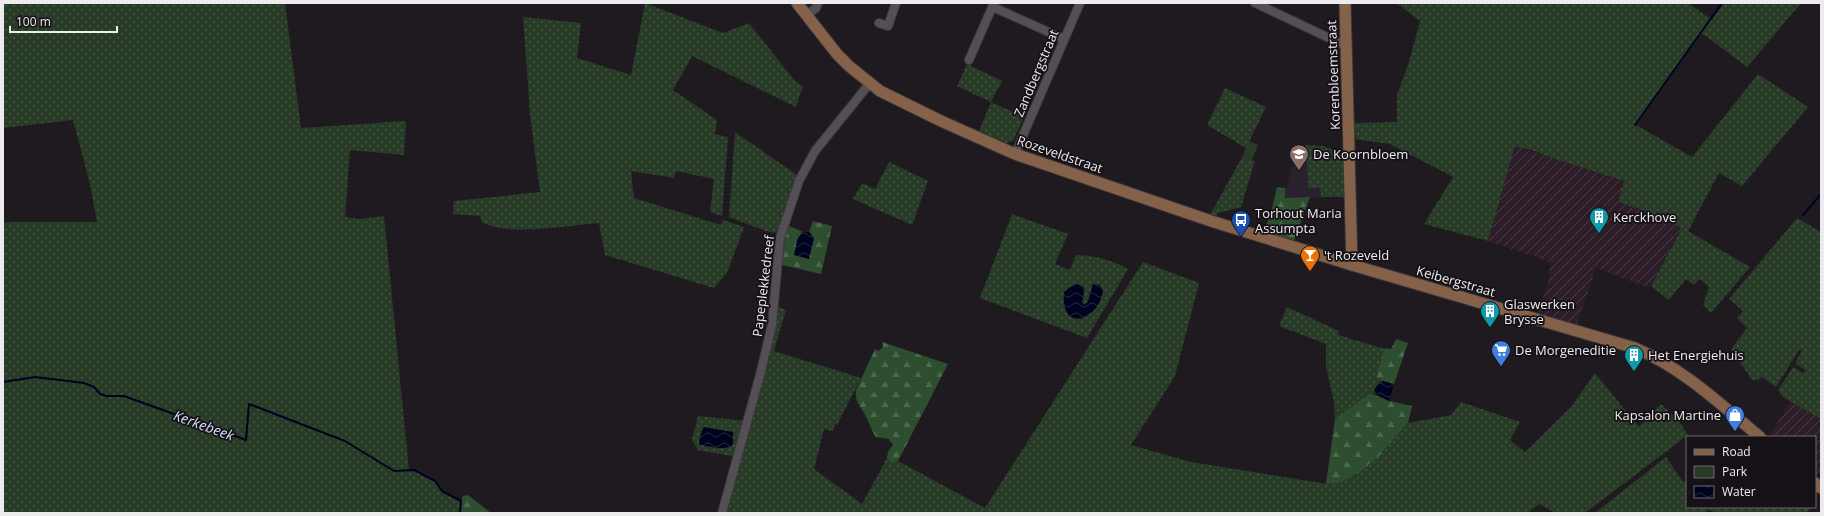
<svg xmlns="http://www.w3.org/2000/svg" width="1824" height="516" viewBox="0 0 1824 516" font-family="'Open Sans',sans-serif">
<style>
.industrial{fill:url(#industrial-furrows)}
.built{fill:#29212b}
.green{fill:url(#green-dots);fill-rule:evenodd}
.forest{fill:url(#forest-firs)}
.pitch{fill:#273b27}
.water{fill:url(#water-waves)}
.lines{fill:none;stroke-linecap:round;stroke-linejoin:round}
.stream{stroke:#000320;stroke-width:2}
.street-casing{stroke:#3b383c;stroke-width:10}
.secondary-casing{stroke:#3b383c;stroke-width:13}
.street{stroke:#544f55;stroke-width:8}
.secondary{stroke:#86614a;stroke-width:11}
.labels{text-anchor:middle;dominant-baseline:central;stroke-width:3.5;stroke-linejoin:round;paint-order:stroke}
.street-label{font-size:13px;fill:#eeebef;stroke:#151116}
.poi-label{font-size:13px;fill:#eeebef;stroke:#151116;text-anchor:start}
.water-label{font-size:14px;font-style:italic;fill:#d2e1fb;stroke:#151116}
</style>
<defs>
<pattern id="industrial-furrows" width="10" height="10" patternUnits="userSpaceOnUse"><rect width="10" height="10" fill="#2c1d28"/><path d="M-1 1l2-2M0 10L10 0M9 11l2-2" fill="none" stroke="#4b3e48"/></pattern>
<pattern id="green-dots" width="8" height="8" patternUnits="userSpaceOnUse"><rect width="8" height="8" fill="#273b27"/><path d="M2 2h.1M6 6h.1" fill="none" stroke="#475847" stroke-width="1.8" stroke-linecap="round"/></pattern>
<pattern id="forest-firs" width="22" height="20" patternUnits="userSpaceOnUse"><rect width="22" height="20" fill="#2d4f2f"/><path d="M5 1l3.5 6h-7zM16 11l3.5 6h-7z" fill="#4c684d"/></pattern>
<pattern id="water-waves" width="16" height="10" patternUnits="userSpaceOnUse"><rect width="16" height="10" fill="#000320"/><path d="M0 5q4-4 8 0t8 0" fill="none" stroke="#262841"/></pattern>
</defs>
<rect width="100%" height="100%" fill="#1e1a1f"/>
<g class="industrial">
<polygon points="1515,146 1624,181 1618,202 1638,208 1682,228 1649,288 1596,268 1577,325 1538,314 1549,278 1550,262 1488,241"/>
<polygon points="1791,401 1821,419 1821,470 1816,476 1815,437 1768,437"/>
</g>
<polygon class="built" points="1306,150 1308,187 1320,188 1321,197 1285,198 1285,188 1289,187 1288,175 1291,175 1291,168 1294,167 1294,151"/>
<g class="green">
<polygon points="3,3 153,3 153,4 285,3 301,128 406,121 404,155 350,150 345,217 361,219 384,216 409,470 414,470 435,481 442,491 461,501 460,513 3,513 3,223 9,222 97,222 90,184 73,120 3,128"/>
<path d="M645 3 723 33 749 23 795 81 803 86 796 107 692 56 673 90 717 120 715 134 728 137 722 216 710 212 714 179 676 171 674 178 631 171 634 198 721 225 723 220 744 227 727 273 714 288 605 255 599 223C571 225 506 237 482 222L480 216 453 214 454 201 540 192 530 114 523 17 581 23 577 58 631 75Z"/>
<polygon points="1396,3 1688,3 1712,20 1724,3 1801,3 1747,67 1706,36 1701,34 1636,125 1692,157 1758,74 1808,107 1742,186 1719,173 1688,231 1750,267 1711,313 1703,305 1709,287 1700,279 1694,285 1686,279 1669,300 1651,286 1682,228 1638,208 1618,202 1624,181 1552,158 1534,151 1515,146 1488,241 1424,224 1453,177 1390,144 1354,139 1354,123 1397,122 1397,95 1409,62 1420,21"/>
<polygon points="967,64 1002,81 991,102 957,86"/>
<polygon points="1225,88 1266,107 1246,148 1207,125"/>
<polygon points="991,102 1024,117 1013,141 1006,143 979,131"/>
<path d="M735 132 797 175C793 187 785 223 778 231 776 233 773 233 769 232L729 217Z"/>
<polygon points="1306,145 1323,146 1344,153 1345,197 1321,197 1320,188 1308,188"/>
<polygon points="1242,157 1255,161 1241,207 1218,213 1216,217 1210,215"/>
<polygon points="889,162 928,181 912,225 853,199 862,183 875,189"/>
<path d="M1012 214 1068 234 1055 264 1070 270 1076 255C1098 256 1108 259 1128 269L1087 338 980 298ZM1070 287 1084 296 1082 302 1084 305C1090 302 1089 297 1090 291L1099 302 1086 317Z"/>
<polygon points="1797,218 1821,232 1821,419 1783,397 1778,390 1793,367 1803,373 1806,370 1796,364 1796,361 1802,351 1799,350 1776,387 1762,377 1758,380 1752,380 1731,349 1747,328 1737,318 1743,311 1729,299"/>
<polygon points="1143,262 1199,283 1175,376 1131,445 1191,462 1327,484 1341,482 1360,472 1379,456 1408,423 1451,415 1461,402 1520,422 1510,440 1525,452 1571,407 1595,373 1639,427 1661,404 1678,420 1688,435 1585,513 1556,513 1539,504 1528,513 722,513 737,457 698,450 692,440 698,416 747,421 773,305 786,310 774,351 861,378 837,425 835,424 833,431 824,429 814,469 862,504 887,458 891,463 898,461 985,508"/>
<polygon points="1287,307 1339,331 1338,335 1385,349 1376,377 1383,381 1379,383 1374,390 1376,394 1370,393 1335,419 1334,402 1326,367 1326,344 1279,326"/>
<polygon points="1666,457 1683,482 1687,481 1687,507 1812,507 1806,513 1714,513 1709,509 1704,513 1595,513"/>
</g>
<g class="forest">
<polygon points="1277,187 1285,188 1285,198 1310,197 1294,241 1263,231 1270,217"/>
<polygon points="813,221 832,226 821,274 778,264 787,225 803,232 800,234 812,235 809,232"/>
<polygon points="1396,339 1408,343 1394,384 1383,381 1376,377 1385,348 1391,349"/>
<path d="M882 342 948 364 898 461 891 463 887 458 888 452 893 445 889 439 876 437C871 430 870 424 866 417 862 407 854 402 856 390L875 349 878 351 883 347Z"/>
<polygon points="1370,393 1389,401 1412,406 1408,423 1379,456 1360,472 1341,482 1326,484 1335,419"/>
<polygon points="468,495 491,513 460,513 461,501 463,496"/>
</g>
<polygon class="pitch" points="1249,141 1258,145 1252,160 1242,157"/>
<g class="water">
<path d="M803 232H809L814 238 809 259 794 255C796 247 796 237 803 232Z"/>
<path d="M1077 284 1083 286 1084 291 1082 302 1084 305C1091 301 1090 291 1093 284L1100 285 1103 291C1098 322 1060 333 1064 292L1070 287Z"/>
<polygon points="1383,381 1394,384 1389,401 1376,394 1374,390 1379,383"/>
<path d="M704 427 733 432V444C726 452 710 446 700 445L699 442 702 430Z"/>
</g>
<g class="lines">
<g class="stream">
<polyline points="1635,125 1722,3"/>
<polyline points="1803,215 1821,194"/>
<polyline points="3,382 35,377 84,383 94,387 100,394 107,396 124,396 246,440 249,404 345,441 394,471 414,470 435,481 442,491 461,501 460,513"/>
</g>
<defs>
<g id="street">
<polyline points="1255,3 1346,46"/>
<polyline points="993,7 1064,39"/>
<polyline points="807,15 816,8 818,3"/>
<polyline points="879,23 888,26 896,3"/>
<polyline points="969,60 994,3"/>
<polyline points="1015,154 1080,3"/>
<polyline points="722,513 760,375 772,325 780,238 799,181 815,151 870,83"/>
</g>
<g id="secondary">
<path d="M797 3 837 54 849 66 880 91 941 121 1015 154 1211 221 1352 265 1635 348C1684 369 1719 403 1760 437"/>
<polyline points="1345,3 1352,265"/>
<polyline points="1815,483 1821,488"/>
</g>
</defs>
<use href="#street" class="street-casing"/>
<use href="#secondary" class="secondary-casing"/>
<use href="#street" class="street"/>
<use href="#secondary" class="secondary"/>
</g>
<defs>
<symbol id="school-pin" viewBox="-11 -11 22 30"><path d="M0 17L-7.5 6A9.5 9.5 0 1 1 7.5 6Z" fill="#8d6e63" stroke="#151116"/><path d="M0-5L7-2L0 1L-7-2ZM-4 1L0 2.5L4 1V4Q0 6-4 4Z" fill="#fff"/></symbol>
<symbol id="building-pin" viewBox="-11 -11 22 30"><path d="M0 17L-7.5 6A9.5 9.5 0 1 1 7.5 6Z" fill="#0f9aa8" stroke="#151116"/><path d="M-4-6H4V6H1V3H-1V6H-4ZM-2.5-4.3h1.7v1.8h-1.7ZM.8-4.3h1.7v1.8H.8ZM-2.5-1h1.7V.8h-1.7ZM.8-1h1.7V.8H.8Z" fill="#fff"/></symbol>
<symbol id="bus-pin" viewBox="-11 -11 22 30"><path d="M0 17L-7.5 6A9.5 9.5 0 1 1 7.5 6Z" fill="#1a4fb4" stroke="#151116"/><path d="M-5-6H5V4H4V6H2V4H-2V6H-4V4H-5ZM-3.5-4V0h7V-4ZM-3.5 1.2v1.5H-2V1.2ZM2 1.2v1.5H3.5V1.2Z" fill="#fff"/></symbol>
<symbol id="bar-pin" viewBox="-11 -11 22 30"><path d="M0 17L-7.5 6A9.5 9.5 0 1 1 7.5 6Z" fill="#e8710a" stroke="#151116"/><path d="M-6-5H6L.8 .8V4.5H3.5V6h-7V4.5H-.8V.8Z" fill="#fff"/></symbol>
<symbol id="supermarket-pin" viewBox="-11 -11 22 30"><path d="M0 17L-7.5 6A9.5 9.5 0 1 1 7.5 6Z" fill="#3f7fe0" stroke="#151116"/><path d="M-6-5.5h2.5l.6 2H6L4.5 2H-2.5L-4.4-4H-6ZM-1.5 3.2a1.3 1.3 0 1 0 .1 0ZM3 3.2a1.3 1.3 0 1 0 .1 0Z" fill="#fff"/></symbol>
<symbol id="shop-pin" viewBox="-11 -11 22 30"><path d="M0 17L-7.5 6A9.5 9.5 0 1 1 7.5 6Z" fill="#3f7fe0" stroke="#151116"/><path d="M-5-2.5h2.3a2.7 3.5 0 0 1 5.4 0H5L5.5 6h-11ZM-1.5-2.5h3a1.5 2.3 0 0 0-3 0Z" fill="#fff"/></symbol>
</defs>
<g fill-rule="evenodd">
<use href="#school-pin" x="1288" y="143" width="22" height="30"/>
<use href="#building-pin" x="1588" y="206" width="22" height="30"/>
<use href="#bus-pin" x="1230" y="209" width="22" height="30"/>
<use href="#bar-pin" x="1299" y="244" width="22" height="30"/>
<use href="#building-pin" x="1479" y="300" width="22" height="30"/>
<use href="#supermarket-pin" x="1490" y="339" width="22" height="30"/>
<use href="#building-pin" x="1623" y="344" width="22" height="30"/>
<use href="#shop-pin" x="1724" y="404" width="22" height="30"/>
</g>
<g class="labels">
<g class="street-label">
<text transform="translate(1036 73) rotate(-67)">Zandbergstraat</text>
<text transform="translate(1333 75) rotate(-92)">Korenbloemstraat</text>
<text transform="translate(1060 154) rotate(19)">Rozeveldstraat</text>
<text transform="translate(1456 281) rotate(16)">Keibergstraat</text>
<text transform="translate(763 286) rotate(-83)">Papeplekkedreef</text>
</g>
<g class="poi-label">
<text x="1313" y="154">De Koornbloem</text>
<text x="1255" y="213">Torhout Maria<tspan x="1255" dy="15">Assumpta</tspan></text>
<text x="1613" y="217">Kerckhove</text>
<text x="1324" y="255">'t Rozeveld</text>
<text x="1504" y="304">Glaswerken<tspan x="1504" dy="15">Brysse</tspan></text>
<text x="1515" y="350">De Morgeneditie</text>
<text x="1648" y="355">Het Energiehuis</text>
<text x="1721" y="415" text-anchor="end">Kapsalon Martine</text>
</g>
<g class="water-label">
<text transform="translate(204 425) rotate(20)">Kerkebeek</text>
</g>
</g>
<rect width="1824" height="516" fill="none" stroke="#eeebef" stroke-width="8"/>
<rect x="1686" y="436" width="130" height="72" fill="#151116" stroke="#6c686d"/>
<rect x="1694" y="449" width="20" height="6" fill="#86614a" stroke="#6c686d"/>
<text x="1722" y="456" font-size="12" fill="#eeebef">Road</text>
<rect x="1694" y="466" width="20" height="12" fill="#273b27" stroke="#6c686d"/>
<text x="1722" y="476" font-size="12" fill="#eeebef">Park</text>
<rect x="1694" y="486" width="20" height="12" fill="url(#water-waves)" stroke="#6c686d"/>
<text x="1722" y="496" font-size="12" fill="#eeebef">Water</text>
<path d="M10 26v6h107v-6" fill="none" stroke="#eeebef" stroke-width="2"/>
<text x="16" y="26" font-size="12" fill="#eeebef" stroke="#151116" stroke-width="3" paint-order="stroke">100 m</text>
</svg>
